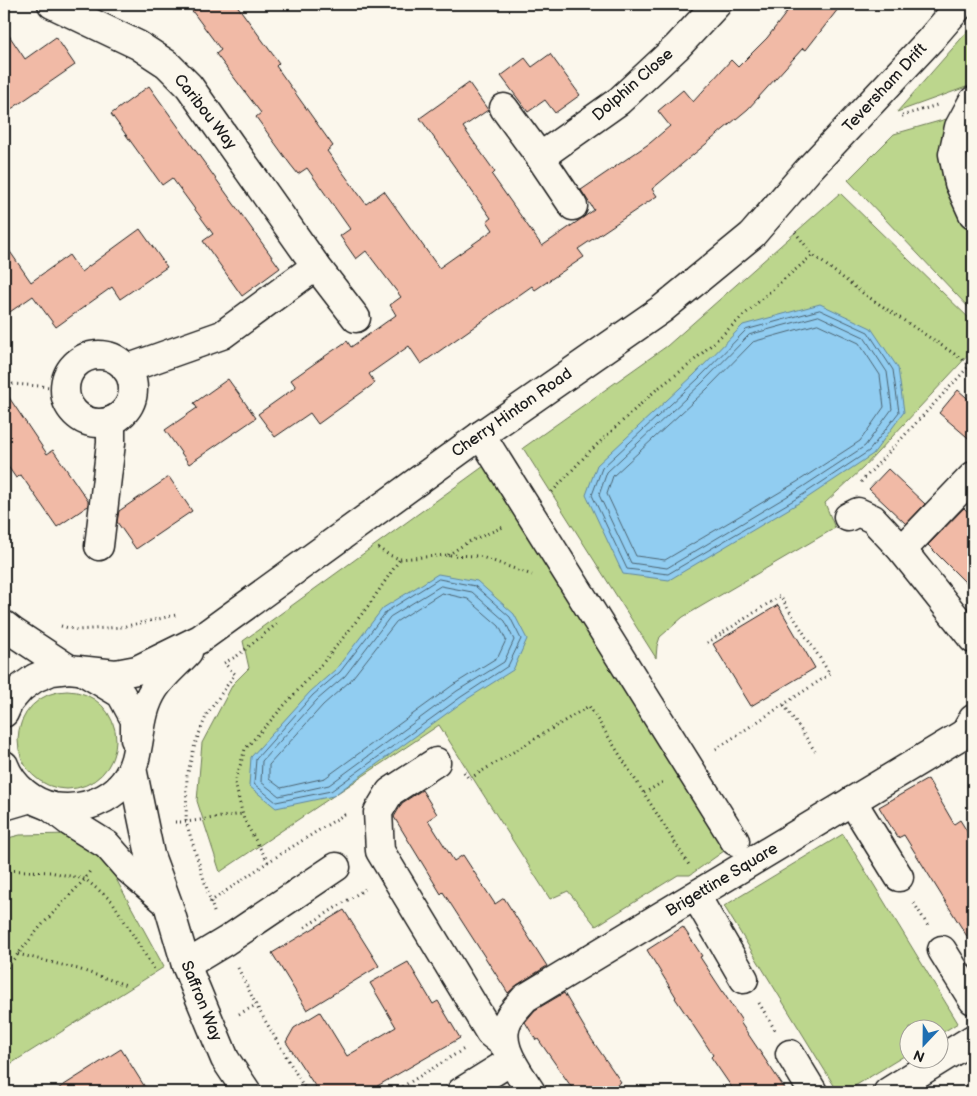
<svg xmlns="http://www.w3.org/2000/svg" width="977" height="1096" viewBox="0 0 977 1096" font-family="'Balsamiq Sans',sans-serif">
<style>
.green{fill:#bcd68d;stroke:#6c7954}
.water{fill:#91cdf1;stroke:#62869c}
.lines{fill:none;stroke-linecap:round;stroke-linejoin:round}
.shore{stroke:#4b6371;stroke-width:1}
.building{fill:#f1baa6;stroke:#1c1c1c}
.minor-casing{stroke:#1c1c1c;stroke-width:31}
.path{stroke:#1c1c1c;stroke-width:3;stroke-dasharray:1 4;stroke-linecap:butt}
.minor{stroke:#fbf7ec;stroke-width:28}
.labels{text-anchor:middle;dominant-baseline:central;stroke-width:4;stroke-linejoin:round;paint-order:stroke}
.street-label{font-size:16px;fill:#1c1c1c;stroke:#fbf7ec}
</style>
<rect width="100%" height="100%" fill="#fbf7ec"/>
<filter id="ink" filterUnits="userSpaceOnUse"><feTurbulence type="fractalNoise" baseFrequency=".02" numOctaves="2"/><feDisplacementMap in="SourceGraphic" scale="10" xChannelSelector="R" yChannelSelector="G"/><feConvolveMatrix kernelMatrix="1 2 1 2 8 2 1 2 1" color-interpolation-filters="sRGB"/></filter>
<g filter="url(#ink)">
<g class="green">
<polygon points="973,25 973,80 969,86 897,112"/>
<polygon points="950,118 941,160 958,215 973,236 973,312 848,180 894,134"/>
<polygon points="840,193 973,322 973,350 863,468 825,503 835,528 683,617 660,637 657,646 656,658 523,448 667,346"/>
<polygon points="484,466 724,851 690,875 678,875 596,926 568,891 550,899 439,725 220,872 197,801 202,743 233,684 249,668 243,641"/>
<circle cx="67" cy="740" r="49"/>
<polygon points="70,834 109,866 164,967 4,1068 4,839 20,835"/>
<polygon points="843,834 958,1023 940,1034 940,1028 910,1028 909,1053 845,1092 838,1092 724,906"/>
</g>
<g class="water">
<polygon points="820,304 871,328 898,368 904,412 873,454 807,498 669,580 623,574 586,495 597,465 694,375 743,325"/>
<polygon points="438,574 477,581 514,614 527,639 513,670 464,701 333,796 276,808 249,786 251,757 310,692 336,669 383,608"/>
</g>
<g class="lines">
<g class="shore">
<polygon points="820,310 868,332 893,370 899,412 869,451 804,494 668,574 627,569 592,495 602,468 698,379 746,330"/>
<polygon points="819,316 864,337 887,372 892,409 865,446 801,488 667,568 631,563 599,495 607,472 702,383 749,335"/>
<polygon points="818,324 859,343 880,375 884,407 860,441 797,482 665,560 636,556 607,494 613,476 707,389 753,342"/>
<polygon points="439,579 475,586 510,617 521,639 508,666 461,697 331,791 276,802 254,784 256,759 313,695 340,672 386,612"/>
<polygon points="441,586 472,592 505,621 514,640 504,662 457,691 329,785 279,796 261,782 262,761 317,700 345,676 390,617"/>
<polygon points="442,593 468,599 499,626 506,640 498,657 453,685 325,778 281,788 269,779 269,765 323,705 350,681 396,622"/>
</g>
</g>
<g class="building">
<polygon points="187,4 236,4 279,63 276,66 333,146 327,151 366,204 384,191 439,268 493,230 487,221 491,218 420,118 469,83 488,110 463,127 495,172 492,175 542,246 594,210 581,190 650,143 670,126 658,111 683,90 693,102 731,60 738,67 767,38 793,4 842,4 806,50 803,48 748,109 652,189 657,196 578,249 584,257 535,290 532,286 421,364 409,346 369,374 375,383 318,424 310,413 275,437 258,414 296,387 291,380 318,361 347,341 351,347 396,315 390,305 401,297 366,251 356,259 340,236 350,229 307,168 298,174 290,164 256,117 261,113 216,54 221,50"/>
<polygon points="4,28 25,59 56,37 75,65 4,114"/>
<polygon points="550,54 580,95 555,113 545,100 528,112 501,76 525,58 532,67"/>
<polygon points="149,86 280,268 242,296 203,241 213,234 172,178 162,185 111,114"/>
<polygon points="140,229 167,267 120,299 112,287 56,327 33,296 4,316 4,243 31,282 69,255 81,272"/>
<polygon points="228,379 256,418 189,464 165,430 197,408 194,403"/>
<polygon points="4,390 47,454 53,450 88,501 88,506 57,527 21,475 16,478 4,461"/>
<polygon points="958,390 973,403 973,442 939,413"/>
<polygon points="888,469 925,504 906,524 869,489"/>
<polygon points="169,477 192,511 136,549 117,522 119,511"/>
<polygon points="964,508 973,517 973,590 928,545"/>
<polygon points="778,605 815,668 751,706 713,644"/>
<polygon points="928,779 954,824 960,820 973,841 973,946 904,835 898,838 879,807"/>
<polygon points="422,790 437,814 428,820 454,861 463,855 495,904 504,898 547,966 517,985 508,993 443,892 441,894 394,817 402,803"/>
<polygon points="344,910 379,966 307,1010 272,953"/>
<polygon points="683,927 702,956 700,957 742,1021 740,1022 787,1092 735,1092 711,1057 713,1055 675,998 676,997 647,950"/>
<polygon points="408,962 433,1004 438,1001 460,1038 367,1092 319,1092 286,1042 294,1028 320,1012 347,1056 396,1027 370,983"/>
<polygon points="564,993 590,1037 621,1082 607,1092 575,1092 538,1039 536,1040 525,1022 535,1010"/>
<polygon points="121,1049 148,1092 53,1092"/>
</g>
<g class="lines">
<defs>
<g id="minor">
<polyline points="52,4 138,45 167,64 189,86 316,266 222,335 126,369"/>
<polyline points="973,101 959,127 953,154 959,183 973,214"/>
<polyline points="504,108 540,157 573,206"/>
<polyline points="540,157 619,101 677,47 717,4"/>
<polyline points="316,266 356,318"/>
<circle cx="99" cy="389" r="34"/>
<polyline points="481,435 735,841"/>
<polyline points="848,517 858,512 873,519 902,550 973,639"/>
<polyline points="99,546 111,443 111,421"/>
<polyline points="902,550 973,476"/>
<polyline points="4,625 13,632 69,669"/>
<polyline points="86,673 121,694 135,720 135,739"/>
<polyline points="4,713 9,702 21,688 35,678 52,671 69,669 116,674 137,670 200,639 481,435 662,309 752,235 808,170 930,40 961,4"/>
<polyline points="436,762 390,792 378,812 380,851 490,1033 505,1045"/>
<path d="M4 765C12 786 32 803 54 807 89 812 126 795 135 759 141 735 140 711 154 689 162 676 177 664 188 652"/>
<polyline points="132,768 150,855 168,904 186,965 225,1059 247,1092"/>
<polyline points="852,801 899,877"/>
<polyline points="4,806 31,798"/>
<polyline points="49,806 70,822 107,845 128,869 165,901"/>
<polyline points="696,896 744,979"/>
<polyline points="942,950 973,1000"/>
<polyline points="186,965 226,941 336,867"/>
<polyline points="790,1054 813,1092"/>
<polyline points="461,1092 511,1061"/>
<path d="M531 1092C518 1071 493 1042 510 1016 514 1010 520 1004 525 998L965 733 973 719"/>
<polyline points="888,1092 973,1039"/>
</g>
</defs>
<use href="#minor" class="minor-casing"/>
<g class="path">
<polyline points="902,116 937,105"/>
<polyline points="795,232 813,255"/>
<polyline points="4,390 13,384 65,388"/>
<polyline points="861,482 973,362"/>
<polyline points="552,492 588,453 657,389 689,365 776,286 813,255 864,294 971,365"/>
<polyline points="378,548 389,555 400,559 448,555 479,556 532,575"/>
<polyline points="448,555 468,542 503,527"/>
<polyline points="61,626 77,630 122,627 176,615"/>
<polyline points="707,643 780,596 830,674 713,751"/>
<polyline points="784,705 815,751"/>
<polyline points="464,772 469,779 589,706 689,865"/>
<polyline points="644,793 663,782"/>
<polyline points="175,822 186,822 243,814"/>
<polyline points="268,862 244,820 235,783 245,749 327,658 369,605 400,559"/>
<polyline points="4,870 50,872 85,879 112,901 154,969"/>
<polyline points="210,902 268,862 348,812"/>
<polyline points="914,903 928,926"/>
<polyline points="214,912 186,822 187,776 195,744 207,714 235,674 224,663 237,656 279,622"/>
<polyline points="305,927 367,888"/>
<polyline points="18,954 78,969 126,985"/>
<polyline points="238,968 256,1005 307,1092"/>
<polyline points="4,971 41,926 85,879 90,871"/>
<polyline points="759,1003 775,1030"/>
<polyline points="239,1014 256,1005"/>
<polyline points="394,1092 464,1049"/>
</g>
<use href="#minor" class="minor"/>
</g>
</g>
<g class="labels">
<g class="street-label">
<text transform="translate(633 85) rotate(-41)">Dolphin Close</text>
<text transform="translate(885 88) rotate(-47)">Teversham Drift</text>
<text transform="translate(205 112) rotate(52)">Caribou Way</text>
<text transform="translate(512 413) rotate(-35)">Cherry Hinton Road</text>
<text transform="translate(722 880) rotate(-31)">Brigettine Square</text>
<text transform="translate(201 1001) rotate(68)">Saffron Way</text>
</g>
</g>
<rect width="977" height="1096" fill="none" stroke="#fbf7ec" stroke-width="20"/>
<rect x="10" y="10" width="957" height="1076" fill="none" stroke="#1c1c1c" stroke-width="2" filter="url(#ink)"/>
<g transform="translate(924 1044) rotate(202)"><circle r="24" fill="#fbf7ec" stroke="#a29f99"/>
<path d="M0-4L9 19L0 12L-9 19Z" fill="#1f6fb2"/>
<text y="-8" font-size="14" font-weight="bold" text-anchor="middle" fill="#1c1c1c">N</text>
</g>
</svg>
